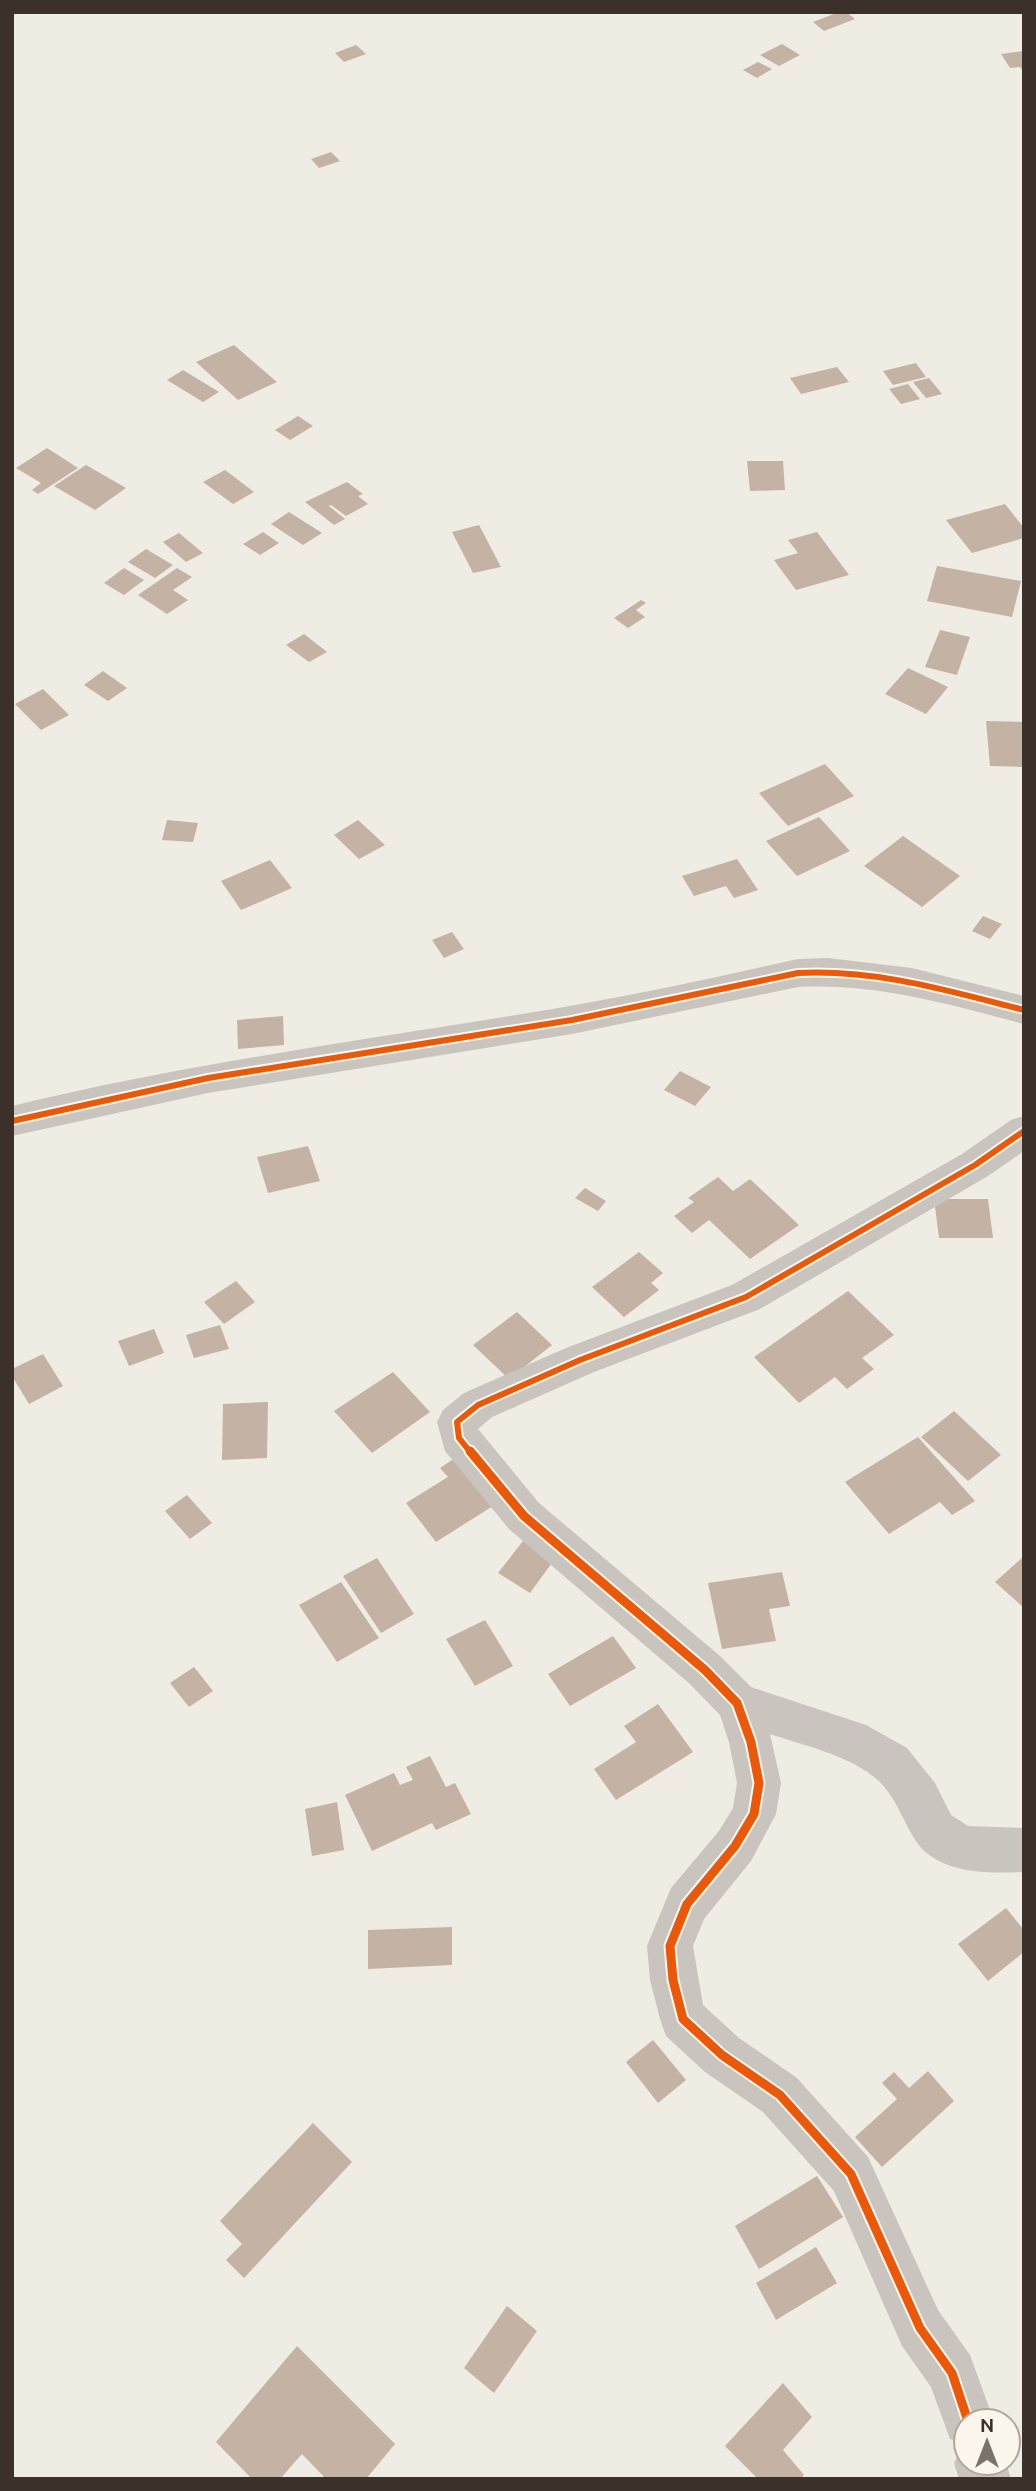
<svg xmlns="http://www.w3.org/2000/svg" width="1036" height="2491" viewBox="0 0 1036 2491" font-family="Ubuntu,sans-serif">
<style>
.building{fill:#c4b2a5}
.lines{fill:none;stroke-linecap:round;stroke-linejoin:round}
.street{fill:#c9c4bd;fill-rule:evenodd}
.cycleway-far1-casing{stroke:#fbf6ec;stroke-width:10}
.cycleway-casing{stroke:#fbf6ec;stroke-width:13}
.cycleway-far1{stroke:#e8590c;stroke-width:6}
.cycleway{stroke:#e8590c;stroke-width:9}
</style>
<rect width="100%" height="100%" fill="#efece4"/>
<g class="building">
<polygon points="839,12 846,12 855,19 824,31 813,22"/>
<polygon points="782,44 800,55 779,66 760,55"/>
<polygon points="356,45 366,54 344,62 335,53"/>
<polygon points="1024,51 1024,72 1020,67 1010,68 1001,54"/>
<polygon points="758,62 772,69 757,78 743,70"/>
<polygon points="331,152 340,161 319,168 311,159"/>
<polygon points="234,345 277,382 238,400 196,362"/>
<polygon points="916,363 926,377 893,385 883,371"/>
<polygon points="837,367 849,382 801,394 790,378"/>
<polygon points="183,370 219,392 203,402 167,380"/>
<polygon points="929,378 942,394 926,398 913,382"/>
<polygon points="908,384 920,399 901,404 889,389"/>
<polygon points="298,416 313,426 290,440 275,430"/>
<polygon points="47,448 78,468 38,494 32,490 41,483 16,468"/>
<polygon points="747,461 783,461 785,490 750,491"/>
<polygon points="86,465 126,488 95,510 54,486"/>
<polygon points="225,470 254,492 233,504 203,482"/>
<polygon points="347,482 363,494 358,496 368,504 346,516 331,505 329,506 345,519 334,525 305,502"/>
<polygon points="1005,504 1024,528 1024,538 972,553 946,520"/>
<polygon points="289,512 322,533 303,545 271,524"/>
<polygon points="479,525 501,567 473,573 452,532"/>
<polygon points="263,532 279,543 260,555 243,544"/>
<polygon points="817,532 849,575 796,590 774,560 798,553 788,540"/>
<polygon points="179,533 203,553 186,562 163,542"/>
<polygon points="146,549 173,565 155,578 128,562"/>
<polygon points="937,566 1021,581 1012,617 927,601"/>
<polygon points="124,568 144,580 124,595 104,583"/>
<polygon points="177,568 192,577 173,590 188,600 167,614 138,595"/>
<polygon points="641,600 646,603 636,610 645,617 628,628 614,618"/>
<polygon points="940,630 970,637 957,675 925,667"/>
<polygon points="304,634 327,652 309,662 286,645"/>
<polygon points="908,668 948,687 926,714 885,694"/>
<polygon points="103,671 127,688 108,701 84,685"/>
<polygon points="43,689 69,715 41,730 15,704"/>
<polygon points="986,721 1024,722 1024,767 990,766"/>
<polygon points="825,764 854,796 788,826 759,793"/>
<polygon points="819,817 850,851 797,876 766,841"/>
<polygon points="167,820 198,823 193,842 162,840"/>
<polygon points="358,820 385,845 359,859 334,835"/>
<polygon points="903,836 960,876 922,907 864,866"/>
<polygon points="737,859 758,890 734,898 726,886 694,896 682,876"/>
<polygon points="270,860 292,888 241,910 221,881"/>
<polygon points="983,916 1002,924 990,939 972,931"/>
<polygon points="452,932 464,949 444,958 432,940"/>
<polygon points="283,1016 284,1045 238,1049 237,1020"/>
<polygon points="680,1071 711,1087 695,1106 664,1090"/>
<polygon points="308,1146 320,1181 268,1193 257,1157"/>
<polygon points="718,1177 733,1191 750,1179 799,1225 750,1259 709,1220 692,1233 674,1216 694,1202 688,1198"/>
<polygon points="585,1188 606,1201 598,1211 575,1198"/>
<polygon points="934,1199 988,1199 993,1238 939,1238"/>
<polygon points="639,1252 663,1273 651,1283 659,1290 624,1317 592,1287"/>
<polygon points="236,1281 255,1302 224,1324 204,1302"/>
<polygon points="848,1291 894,1335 862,1358 874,1369 847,1389 835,1377 799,1403 754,1357"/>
<polygon points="517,1312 552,1345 509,1379 473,1345"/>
<polygon points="220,1325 229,1349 194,1358 186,1335"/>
<polygon points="154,1329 164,1353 129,1366 118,1341"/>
<polygon points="43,1354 63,1386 29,1404 12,1376 12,1369"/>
<polygon points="393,1372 430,1412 372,1453 334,1411"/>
<polygon points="268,1402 267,1458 222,1460 223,1404"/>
<polygon points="954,1411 1001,1455 968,1481 921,1437"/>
<polygon points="918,1437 975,1501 952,1515 940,1502 889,1534 845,1482"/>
<polygon points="458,1456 496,1504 436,1542 406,1503 448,1477 440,1468"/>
<polygon points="187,1495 212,1523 190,1539 165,1511"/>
<polygon points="523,1541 554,1560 530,1593 498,1573"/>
<polygon points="377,1558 414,1614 381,1633 343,1576"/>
<polygon points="1022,1558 1024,1559 1024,1608 995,1582"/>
<polygon points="782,1572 790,1606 769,1609 776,1641 722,1649 708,1583"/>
<polygon points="341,1582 379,1638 337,1662 299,1605"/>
<polygon points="485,1620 513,1666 475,1686 446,1639"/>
<polygon points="613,1636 636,1668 570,1706 548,1674"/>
<polygon points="194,1667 213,1691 189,1707 170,1683"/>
<polygon points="658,1704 693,1752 616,1800 594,1769 636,1742 624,1726"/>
<polygon points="430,1756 446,1787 455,1783 471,1814 436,1830 432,1823 372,1851 345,1795 394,1773 400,1785 413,1780 406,1767"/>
<polygon points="337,1802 344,1850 312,1856 305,1809"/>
<polygon points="1006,1908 1024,1930 1024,1952 988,1981 958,1944"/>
<polygon points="452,1927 452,1965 368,1969 368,1930"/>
<polygon points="653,2040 686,2080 658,2103 626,2062"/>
<polygon points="928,2071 954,2101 882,2167 855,2137 897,2099 882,2083 894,2072 909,2088"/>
<polygon points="313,2123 352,2162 244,2278 226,2260 242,2244 220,2221"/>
<polygon points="817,2176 843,2217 759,2269 735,2226"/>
<polygon points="816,2247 837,2283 776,2320 756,2283"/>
<polygon points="507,2306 537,2331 494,2393 464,2368"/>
<polygon points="297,2346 395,2444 366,2479 326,2479 302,2454 280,2479 252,2479 216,2442"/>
<polygon points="783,2383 812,2417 783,2450 804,2475 800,2479 758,2479 725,2446"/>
</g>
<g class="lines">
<g class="street">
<path d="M828 958 912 968 1024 996V1024C948 1004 877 983 798 987L572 1034 208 1093 12 1136V1106C196 1061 383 1038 570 1006 646 993 722 976 798 959Z"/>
<path d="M1024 1116V1151L988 1176 760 1309 594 1372 492 1417 478 1429 539 1503 720 1656 751 1687 866 1725 907 1748 935 1783 951 1815 968 1826 1024 1828V1872C990 1873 942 1875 918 1844 903 1823 896 1794 874 1777 845 1754 805 1746 770 1734L781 1783 776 1814 751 1861 704 1919 693 1946 703 2005 739 2038 797 2078 868 2157 938 2310 970 2355 994 2421H966V2463H1006L1011 2479H959L954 2463 963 2444 950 2439 931 2387 902 2346 834 2191 763 2112 705 2072 666 2036 660 2019 650 1980 647 1946 671 1888 719 1831 733 1808 737 1783 729 1742 720 1715 690 1684 509 1529 445 1451 437 1422 443 1410 464 1393 566 1348 732 1285 962 1154 1011 1120Z"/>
</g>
<defs>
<g id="cycleway-far1">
<path d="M12 1121 208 1078 572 1020 798 973C877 969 949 991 1024 1010"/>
<polyline points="471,1453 459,1438 457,1422 478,1405 580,1360 746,1297 975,1165 1024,1131"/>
</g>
<polyline id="cycleway" points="470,1451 524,1516 705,1670 737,1703 751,1742 759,1783 754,1814 735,1846 687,1904 670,1946 673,1980 683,2019 722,2055 780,2095 851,2174 920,2328 952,2373 968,2421"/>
</defs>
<use href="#cycleway-far1" class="cycleway-far1-casing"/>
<use href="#cycleway" class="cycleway-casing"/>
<use href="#cycleway-far1" class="cycleway-far1"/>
<use href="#cycleway" class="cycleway"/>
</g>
<rect width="1036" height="2491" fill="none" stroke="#3b312a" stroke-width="28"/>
<g transform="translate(987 2442)"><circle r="33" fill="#fbf6ec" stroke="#aea79e" stroke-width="2"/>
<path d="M0-5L12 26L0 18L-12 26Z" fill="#7a726b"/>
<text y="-10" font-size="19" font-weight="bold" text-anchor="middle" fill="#3b312a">N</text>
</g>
</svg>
